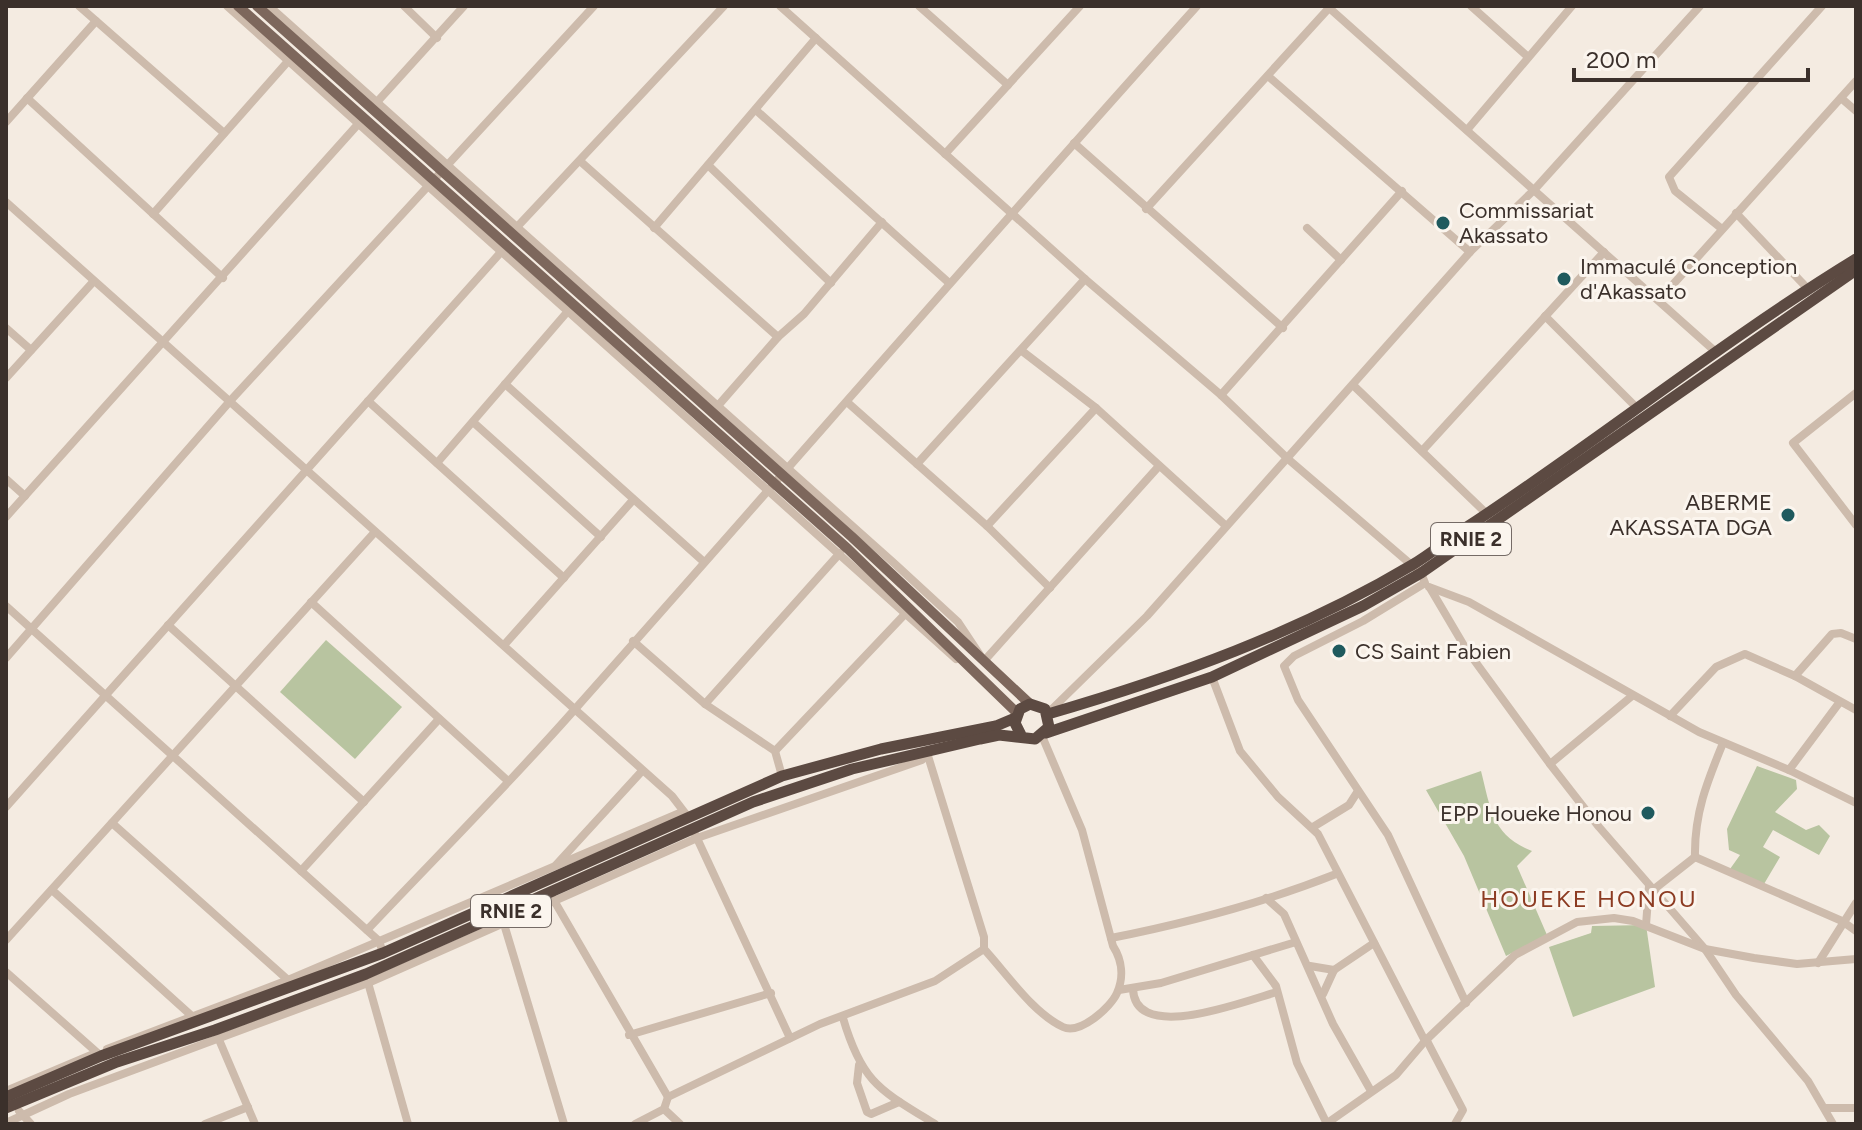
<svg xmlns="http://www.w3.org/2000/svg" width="1862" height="1130" viewBox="0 0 1862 1130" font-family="Figtree,sans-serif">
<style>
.green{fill:#b8c4a0}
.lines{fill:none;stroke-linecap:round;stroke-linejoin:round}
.minor{stroke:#cdbbac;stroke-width:8}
.major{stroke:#7d675c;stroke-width:10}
.highway{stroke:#5c4a42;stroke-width:11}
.poi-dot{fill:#1f5a5e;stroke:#fbf5ee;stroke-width:3}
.labels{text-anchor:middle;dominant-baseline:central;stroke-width:6;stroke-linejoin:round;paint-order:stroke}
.shield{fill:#fbf5ee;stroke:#756b66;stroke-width:2}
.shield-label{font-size:20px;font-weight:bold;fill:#3b302b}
.poi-label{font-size:22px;fill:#3b302b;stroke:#fbf5ee;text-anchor:start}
.neighbourhood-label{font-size:24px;letter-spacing:2px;fill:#8c3b22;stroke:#fbf5ee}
</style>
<rect width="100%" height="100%" fill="#f4ebe1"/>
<g class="green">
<polygon points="326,640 402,707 355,759 280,692"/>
<polygon points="1757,766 1796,780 1797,789 1775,812 1806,830 1819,825 1830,836 1819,855 1773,830 1763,847 1780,857 1764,884 1730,869 1740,855 1729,850 1727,829"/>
<path d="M1481 771C1491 810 1492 835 1532 851L1517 866 1547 935 1506 956 1464 856 1426 790Z"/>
<polygon points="1646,925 1655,987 1573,1017 1549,947 1591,933 1592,926"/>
</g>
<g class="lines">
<g class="minor">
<polyline points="79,6 224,133"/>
<polyline points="227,6 956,659"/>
<polyline points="269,6 895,564 958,622 984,661 1159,466"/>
<polyline points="404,6 437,38"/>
<polyline points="780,6 1085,279 1221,395 1288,459 1421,573 1425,583 1363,621 1294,656 1284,666 1298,700 1388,835 1466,1003"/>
<polyline points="919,6 1008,85"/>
<polyline points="1327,6 1717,353"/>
<polyline points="1471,6 1527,56"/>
<polyline points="1268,76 1470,252"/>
<polyline points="27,98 223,278"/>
<polyline points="1841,98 1856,111"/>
<polyline points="377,102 464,6"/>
<polyline points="757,111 948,282"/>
<polyline points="6,122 96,21"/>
<polyline points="1467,130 1572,6"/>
<polyline points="1074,143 1283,328"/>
<polyline points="945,154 1080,6"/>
<polyline points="580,161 778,337"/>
<polyline points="708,165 831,283"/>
<polyline points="6,202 672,796 685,813"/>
<polyline points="1146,209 1329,8"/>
<polyline points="1736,213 1808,289"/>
<polyline points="153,214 290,59"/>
<polyline points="517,227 724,6"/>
<polyline points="654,228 816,38"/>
<polyline points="1307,228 1341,260"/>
<polyline points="1722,229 1675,191 1669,177 1822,6"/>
<polyline points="1659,300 1856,81"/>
<polyline points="1545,316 1638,409"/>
<polyline points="6,328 31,350"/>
<polyline points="1022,351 1096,408 1225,525"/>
<polyline points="6,378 93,282"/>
<polyline points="505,384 704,562"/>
<polyline points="1354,386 1487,514"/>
<polyline points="1856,393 1793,443 1856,525"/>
<polyline points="1221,395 1402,191"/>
<polyline points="368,401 564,578"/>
<polyline points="847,402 987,526 1050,588"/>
<polyline points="716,408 778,337 804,314 882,222"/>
<polyline points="473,422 601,537"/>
<polyline points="1422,451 1604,252"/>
<polyline points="437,463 568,311"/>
<polyline points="917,464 1085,279"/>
<polyline points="6,479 25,496"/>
<polyline points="6,517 360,122"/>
<polyline points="987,526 1096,408"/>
<polyline points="1429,587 1469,602 1699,732 1789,770 1856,803"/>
<polyline points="1430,588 1466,649 1550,764 1599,827 1705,949 1736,995 1808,1081 1833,1124"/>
<polyline points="311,602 508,781"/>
<polyline points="6,606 379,941 383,953"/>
<polyline points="168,625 364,802"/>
<polyline points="633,641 705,704 775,751 782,776"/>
<polyline points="505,644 633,500"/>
<polyline points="6,658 231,400 594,6"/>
<polyline points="1795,676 1832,634 1841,633 1856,639"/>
<polyline points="1212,677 1240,751 1278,797 1318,834 1425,1041"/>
<polyline points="705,704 840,553"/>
<polyline points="1050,711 1147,616 1470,252 1534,190 1700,6"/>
<polyline points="1670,716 1716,667 1745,654 1795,676 1856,710"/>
<polyline points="775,751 906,613"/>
<path d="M928 756 984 937V949C1007 974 1033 1013 1063 1027 1080 1035 1111 1007 1117 993 1124 977 1122 960 1113 946L1082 830 1042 736"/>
<polyline points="1550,764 1632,696"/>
<polyline points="1789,770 1839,703"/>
<polyline points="6,807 501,252"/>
<polyline points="112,823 288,980"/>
<polyline points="1313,827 1349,805 1358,791"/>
<polyline points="695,834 790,1038"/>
<polyline points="1695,857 1842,921 1856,931"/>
<path d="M1695 857C1694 814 1707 782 1723 743"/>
<polyline points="556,865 642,771"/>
<polyline points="301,871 439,719"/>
<polyline points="52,890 194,1018"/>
<polyline points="1653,890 1695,857"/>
<polyline points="552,897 668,1097"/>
<polyline points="1266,898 1284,914 1333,1024 1371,1091"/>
<polyline points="504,924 564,1124"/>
<polyline points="1646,925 1649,886"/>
<path d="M367 930C437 856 509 784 576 708 784 474 988 238 1197 6"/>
<path d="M1111 938C1187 923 1263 903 1336 874"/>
<polyline points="6,940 374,533"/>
<polyline points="1253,955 1276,986 1297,1063 1327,1124"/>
<polyline points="1818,963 1856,903"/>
<polyline points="1310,966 1334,970"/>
<polyline points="6,972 101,1056"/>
<polyline points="367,979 408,1124"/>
<path d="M1133 989C1135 1045 1247 1000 1277 992"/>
<polyline points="1119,990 1161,983 1296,942"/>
<polyline points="1323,994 1334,970 1374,943"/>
<path d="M843 1018C862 1083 880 1090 935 1124"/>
<polyline points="217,1035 255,1124"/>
<polyline points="629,1035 771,993"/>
<polyline points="1426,1039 1463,1110 1455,1124"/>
<polyline points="107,1049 288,980 682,812 686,815"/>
<polyline points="859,1065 857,1083 867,1112 871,1114 899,1102"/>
<polyline points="6,1091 91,1055"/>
<polyline points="1825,1108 1856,1108"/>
<polyline points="664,1109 680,1124"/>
<polyline points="19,1111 31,1124"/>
<polyline points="6,1123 69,1094 368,983 697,838 922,760 931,751"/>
<polyline points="205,1124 248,1107"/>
<polyline points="635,1124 664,1109 668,1097 820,1024 935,981 984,949"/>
<polyline points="1326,1124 1396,1075 1425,1041 1515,955 1577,922 1614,918 1633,921 1705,949 1754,958 1797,964 1856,959"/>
</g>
<g class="major">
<polyline points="238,6 848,549 1017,713"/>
<polyline points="257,6 852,537 1030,704"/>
</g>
<g class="highway">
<path d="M1048 714C1175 677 1298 633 1412 565 1431 554 1448 539 1467 527 1598 441 1722 341 1856 259"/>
<polyline points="1046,733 1212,677 1363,606 1421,573 1856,270"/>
<polyline points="6,1097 101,1056 383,953 782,776 881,749 996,726 1015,718"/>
<polyline points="6,1108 117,1062 215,1030 366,974 753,802 852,769 980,739 999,735 1035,739 1049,727 1045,709 1030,704 1020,709 1015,723 1021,735"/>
</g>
</g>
<g class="poi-dot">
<circle cx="1443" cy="223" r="8"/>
<circle cx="1564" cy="279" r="8"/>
<circle cx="1788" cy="515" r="8"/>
<circle cx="1339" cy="651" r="8"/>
<circle cx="1648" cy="813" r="8"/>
</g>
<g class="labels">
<g class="shield">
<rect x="1431" y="523" width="80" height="32" rx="6"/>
<rect x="471" y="895" width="80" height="32" rx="6"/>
</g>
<g class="shield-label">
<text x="1471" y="539">RNIE 2</text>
<text x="511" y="911">RNIE 2</text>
</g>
<g class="poi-label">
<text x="1459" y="210">Commissariat<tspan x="1459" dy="25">Akassato</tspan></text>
<text x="1580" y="266">Immaculé Conception<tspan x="1580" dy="25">d'Akassato</tspan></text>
<text x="1772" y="502" text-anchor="end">ABERME<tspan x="1772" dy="25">AKASSATA DGA</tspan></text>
<text x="1355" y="651">CS Saint Fabien</text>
<text x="1632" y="813" text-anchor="end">EPP Houeke Honou</text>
</g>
<g class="neighbourhood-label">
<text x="1589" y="898">HOUEKE HONOU</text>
</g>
</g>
<rect width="1862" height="1130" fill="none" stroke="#3b302b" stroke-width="16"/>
<path d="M1574 68v12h234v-12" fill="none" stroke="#3b302b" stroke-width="4"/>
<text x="1586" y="68" font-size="24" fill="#3b302b" stroke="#fbf5ee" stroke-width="6" paint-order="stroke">200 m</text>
</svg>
